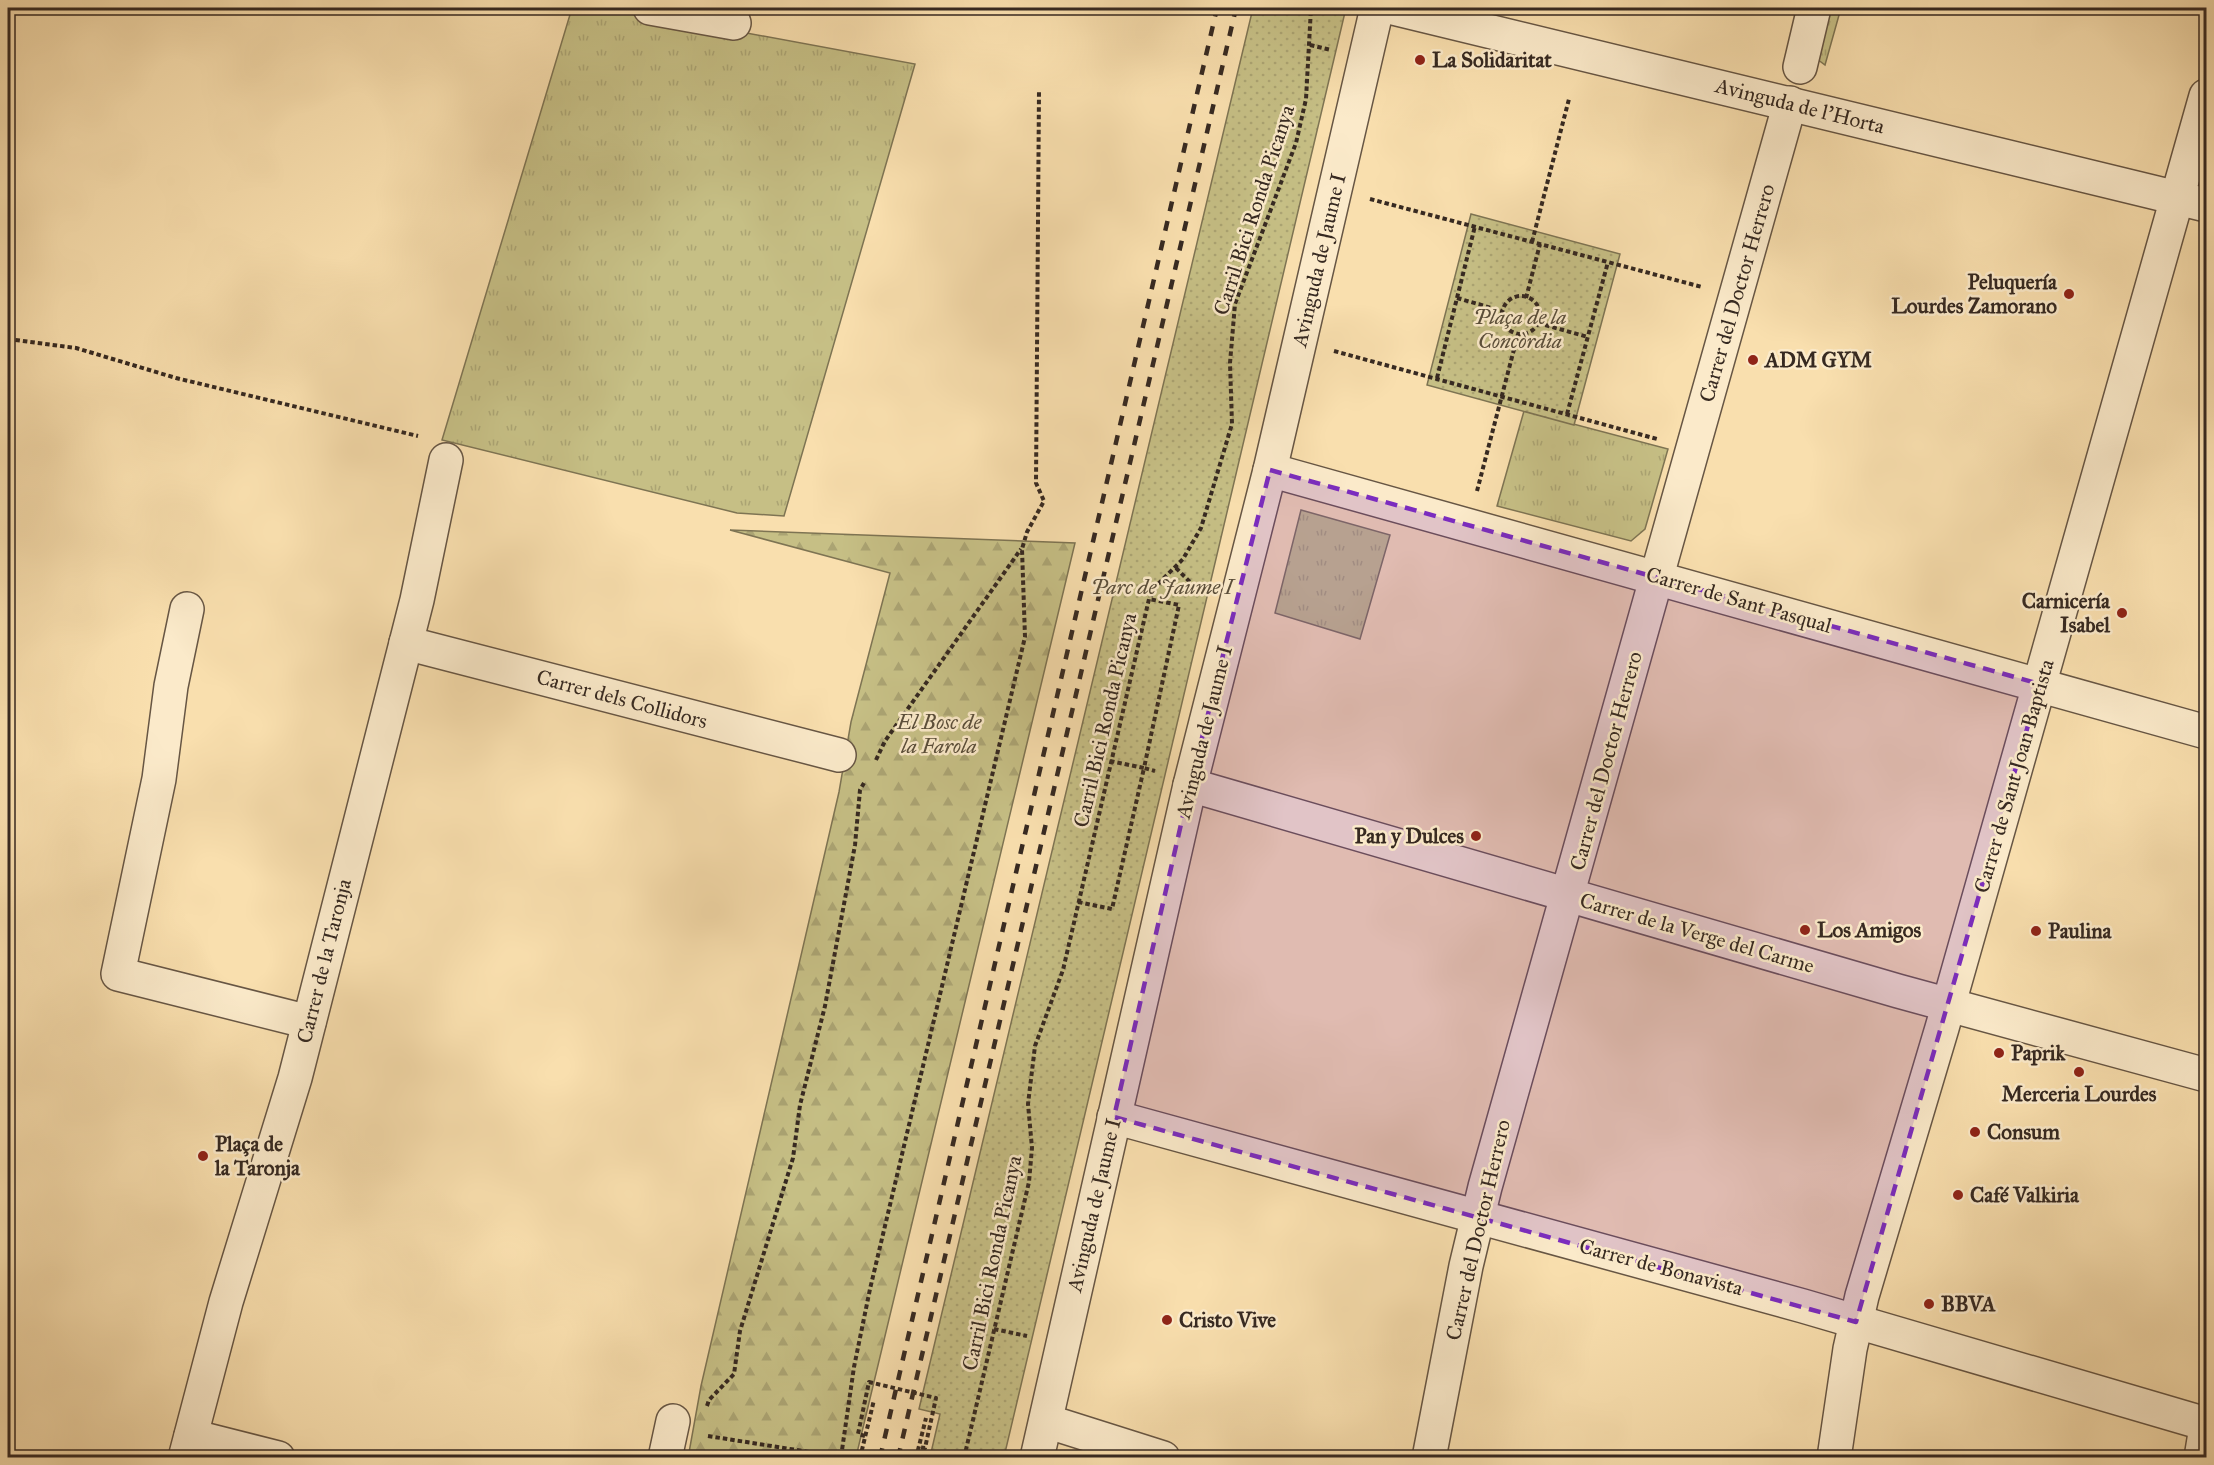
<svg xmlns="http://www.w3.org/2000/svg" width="2214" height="1465" viewBox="0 0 2214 1465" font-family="'IM FELL Great Primer',serif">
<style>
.grass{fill:url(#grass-tufts);stroke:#7e7453;stroke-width:1.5}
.forest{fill:url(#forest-firs);stroke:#7e7453;stroke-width:1.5}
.park{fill:url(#park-dots);stroke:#7e7453;stroke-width:1.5}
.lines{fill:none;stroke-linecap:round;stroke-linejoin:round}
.minor-casing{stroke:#675644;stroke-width:36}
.path{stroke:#362921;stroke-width:4;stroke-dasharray:4.5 3;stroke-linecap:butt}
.minor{stroke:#fbeaca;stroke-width:33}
.rail{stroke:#362921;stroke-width:4.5;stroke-dasharray:10 10;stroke-linecap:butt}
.marked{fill:#7b2cbf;fill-opacity:0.2;stroke:#7b2cbf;stroke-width:4.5;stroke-dasharray:12 8;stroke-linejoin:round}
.poi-dot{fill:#8f2418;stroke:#fbeaca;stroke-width:2}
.labels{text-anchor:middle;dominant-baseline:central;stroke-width:5;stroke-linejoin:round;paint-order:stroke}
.poi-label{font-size:21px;font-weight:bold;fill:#362921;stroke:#fbeaca;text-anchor:start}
.street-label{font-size:21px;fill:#362921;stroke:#fbeaca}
.park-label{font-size:21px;font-style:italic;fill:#5a4e3a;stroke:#fbeaca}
</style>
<defs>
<pattern id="grass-tufts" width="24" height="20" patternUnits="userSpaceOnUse" patternTransform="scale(1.5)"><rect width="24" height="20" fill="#c6bf85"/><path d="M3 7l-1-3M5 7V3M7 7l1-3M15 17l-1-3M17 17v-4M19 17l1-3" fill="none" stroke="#aba473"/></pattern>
<pattern id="forest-firs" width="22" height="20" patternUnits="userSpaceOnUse" patternTransform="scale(1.5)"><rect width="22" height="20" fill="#c6bf85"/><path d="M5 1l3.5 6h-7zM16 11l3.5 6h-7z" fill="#aba473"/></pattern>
<pattern id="park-dots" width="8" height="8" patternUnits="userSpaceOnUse" patternTransform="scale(1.5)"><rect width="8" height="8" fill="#c6bf85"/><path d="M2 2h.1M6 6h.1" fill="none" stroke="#aba473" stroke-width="1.8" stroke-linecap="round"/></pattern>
</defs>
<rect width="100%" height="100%" fill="#f9dfae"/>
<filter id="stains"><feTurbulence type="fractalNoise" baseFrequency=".00333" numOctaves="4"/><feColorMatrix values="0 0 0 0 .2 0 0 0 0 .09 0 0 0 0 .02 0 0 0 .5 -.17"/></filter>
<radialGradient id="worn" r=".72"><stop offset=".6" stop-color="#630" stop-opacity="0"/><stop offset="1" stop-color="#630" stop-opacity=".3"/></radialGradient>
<g class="grass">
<polygon points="572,8 611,8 915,64 784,516 737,513 442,440"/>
<polygon points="1827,8 1841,8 1825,65 1817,59"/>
<polygon points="1524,411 1668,449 1645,529 1631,541 1497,506"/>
<polygon points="1301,510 1390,535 1360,639 1275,613"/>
</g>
<polygon class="forest" points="730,530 1075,543 856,1457 688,1458 701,1386 839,792 851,722 890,573"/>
<g class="park">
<polygon points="1253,8 1346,8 1004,1457 930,1457 940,1414 919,1409"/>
<polygon points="1471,214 1620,254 1574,425 1427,385"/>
</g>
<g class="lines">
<defs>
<g id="minor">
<polyline points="650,8 734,23"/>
<polyline points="1393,8 2206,205"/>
<polyline points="1800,67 1814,8"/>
<polyline points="1270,470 2206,732"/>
<polyline points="187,609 171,686 159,779 118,974 309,1022"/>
<polyline points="406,643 839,755"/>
<polyline points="1190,785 1898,991 2206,1075"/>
<polyline points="1114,1117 1803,1306 2206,1424"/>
<polyline points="1046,1421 1163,1458"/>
<polyline points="191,1436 278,1458"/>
<polyline points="185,1458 226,1302 295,1078 417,600 446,460"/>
<polyline points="665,1458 673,1421"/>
<polyline points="1037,1458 1190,785 1270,470 1377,8"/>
<polyline points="1429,1458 1466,1266 1485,1187 1790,103"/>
<polyline points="1834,1458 1850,1349 1862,1296 1942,1028 2206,96"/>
<polyline points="2201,1458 2206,1427"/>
</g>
</defs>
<use href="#minor" class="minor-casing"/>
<g class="path">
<polyline points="1310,45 1331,50"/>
<polyline points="1370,199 1702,287"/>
<polyline points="1532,242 1569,99"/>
<circle cx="1521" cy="315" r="19"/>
<polyline points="1457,298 1502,311"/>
<polyline points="1526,298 1540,244"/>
<polyline points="1538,323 1588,337"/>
<polyline points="8,339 76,348 176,378 418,436"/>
<polyline points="1334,351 1657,439"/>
<polyline points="1437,378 1475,226"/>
<polyline points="1567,414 1608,262"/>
<polyline points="1477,491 1518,334"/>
<polyline points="1176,568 1200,592"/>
<polyline points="876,760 885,741 1021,549"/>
<polyline points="1110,761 1144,768 1179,605 1149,599"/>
<polyline points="1078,902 1112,909 1144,768 1155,771"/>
<polyline points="994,1329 1027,1336"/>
<polyline points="707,1406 709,1400 734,1374 740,1331 793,1158 800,1105 825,1006 855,845 860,790 864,783"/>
<polyline points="708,1436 841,1457 854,1367 870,1289 1025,637 1022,549 1027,532 1044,501 1036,483 1039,91"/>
<polyline points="865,1436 858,1434 869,1382 936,1398 925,1448 918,1447"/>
<polyline points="860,1458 874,1400"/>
<polyline points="916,1458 926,1418"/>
<polyline points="964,1458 1029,1182 1032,1148 1028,1104 1035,1046 1063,970 1149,599 1158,584 1183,559 1201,528 1232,424 1230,363 1235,304 1296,143 1306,99 1311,8"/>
</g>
<use href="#minor" class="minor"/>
<g class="rail">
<polyline points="880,1458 1217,8"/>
<polyline points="898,1458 1236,8"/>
</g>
</g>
<path class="marked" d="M1270 470 2040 684 1856 1322 1114 1117 1190 785Z"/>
<g class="poi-dot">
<circle cx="1420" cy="60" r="6"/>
<circle cx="2069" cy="294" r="6"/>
<circle cx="1753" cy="360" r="6"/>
<circle cx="2122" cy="613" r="6"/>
<circle cx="1476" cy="836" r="6"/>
<circle cx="1805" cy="930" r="6"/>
<circle cx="2036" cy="931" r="6"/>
<circle cx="1999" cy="1053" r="6"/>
<circle cx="2079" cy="1072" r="6"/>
<circle cx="1975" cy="1132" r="6"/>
<circle cx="203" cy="1156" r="6"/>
<circle cx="1958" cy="1195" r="6"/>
<circle cx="1929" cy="1304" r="6"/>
<circle cx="1167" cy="1320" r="6"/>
</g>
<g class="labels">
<g class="poi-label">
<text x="1432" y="60">La Solidaritat</text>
<text x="2057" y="282" text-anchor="end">Peluquería<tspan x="2057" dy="24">Lourdes Zamorano</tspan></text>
<text x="1765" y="360">ADM GYM</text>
<text x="2110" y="601" text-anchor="end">Carnicería<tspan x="2110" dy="24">Isabel</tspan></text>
<text x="1464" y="836" text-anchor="end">Pan y Dulces</text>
<text x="1817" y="930">Los Amigos</text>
<text x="2048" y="931">Paulina</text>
<text x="2011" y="1053">Paprik</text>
<text x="2079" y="1094" text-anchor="middle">Merceria Lourdes</text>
<text x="1987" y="1132">Consum</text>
<text x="215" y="1144">Plaça de<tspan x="215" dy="24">la Taronja</tspan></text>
<text x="1970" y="1195">Café Valkiria</text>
<text x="1941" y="1304">BBVA</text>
<text x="1179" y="1320">Cristo Vive</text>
</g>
<g class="street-label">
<text transform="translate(1800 106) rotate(14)">Avinguda de l'Horta</text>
<text transform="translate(1254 210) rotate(-72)">Carril Bici Ronda Picanya</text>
<text transform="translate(1319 260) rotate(-77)">Avinguda de Jaume I</text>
<text transform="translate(1737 293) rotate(-74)">Carrer del Doctor Herrero</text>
<text transform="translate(1739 600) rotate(16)">Carrer de Sant Pasqual</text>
<text transform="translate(622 699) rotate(15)">Carrer dels Collidors</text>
<text transform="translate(1105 720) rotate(-77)">Carril Bici Ronda Picanya</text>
<text transform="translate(1204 732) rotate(-76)">Avinguda de Jaume I</text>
<text transform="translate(1606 761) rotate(-75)">Carrer del Doctor Herrero</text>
<text transform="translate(2014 776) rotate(-74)">Carrer de Sant Joan Baptista</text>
<text transform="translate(1697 933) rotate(16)">Carrer de la Verge del Carme</text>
<text transform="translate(324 961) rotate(-76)">Carrer de la Taronja</text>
<text transform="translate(1094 1205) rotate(-77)">Avinguda de Jaume I</text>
<text transform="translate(1478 1230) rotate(-77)">Carrer del Doctor Herrero</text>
<text transform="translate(992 1263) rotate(-78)">Carril Bici Ronda Picanya</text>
<text transform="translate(1661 1267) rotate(15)">Carrer de Bonavista</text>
</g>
<g class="park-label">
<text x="1520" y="317">Plaça de la<tspan x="1520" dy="24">Concòrdia</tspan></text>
<text x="1162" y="587">Parc de Jaume I</text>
<text x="939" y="722">El Bosc de<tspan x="939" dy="24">la Farola</tspan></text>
</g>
</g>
<rect width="2214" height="1465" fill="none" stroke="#f9dfae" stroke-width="30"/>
<rect x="9" y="9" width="2196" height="1447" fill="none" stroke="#362921" stroke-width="3"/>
<rect x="15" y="15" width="2184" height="1435" fill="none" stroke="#362921" stroke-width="1.5"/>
<rect width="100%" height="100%" filter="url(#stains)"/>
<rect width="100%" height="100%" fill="url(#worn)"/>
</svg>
